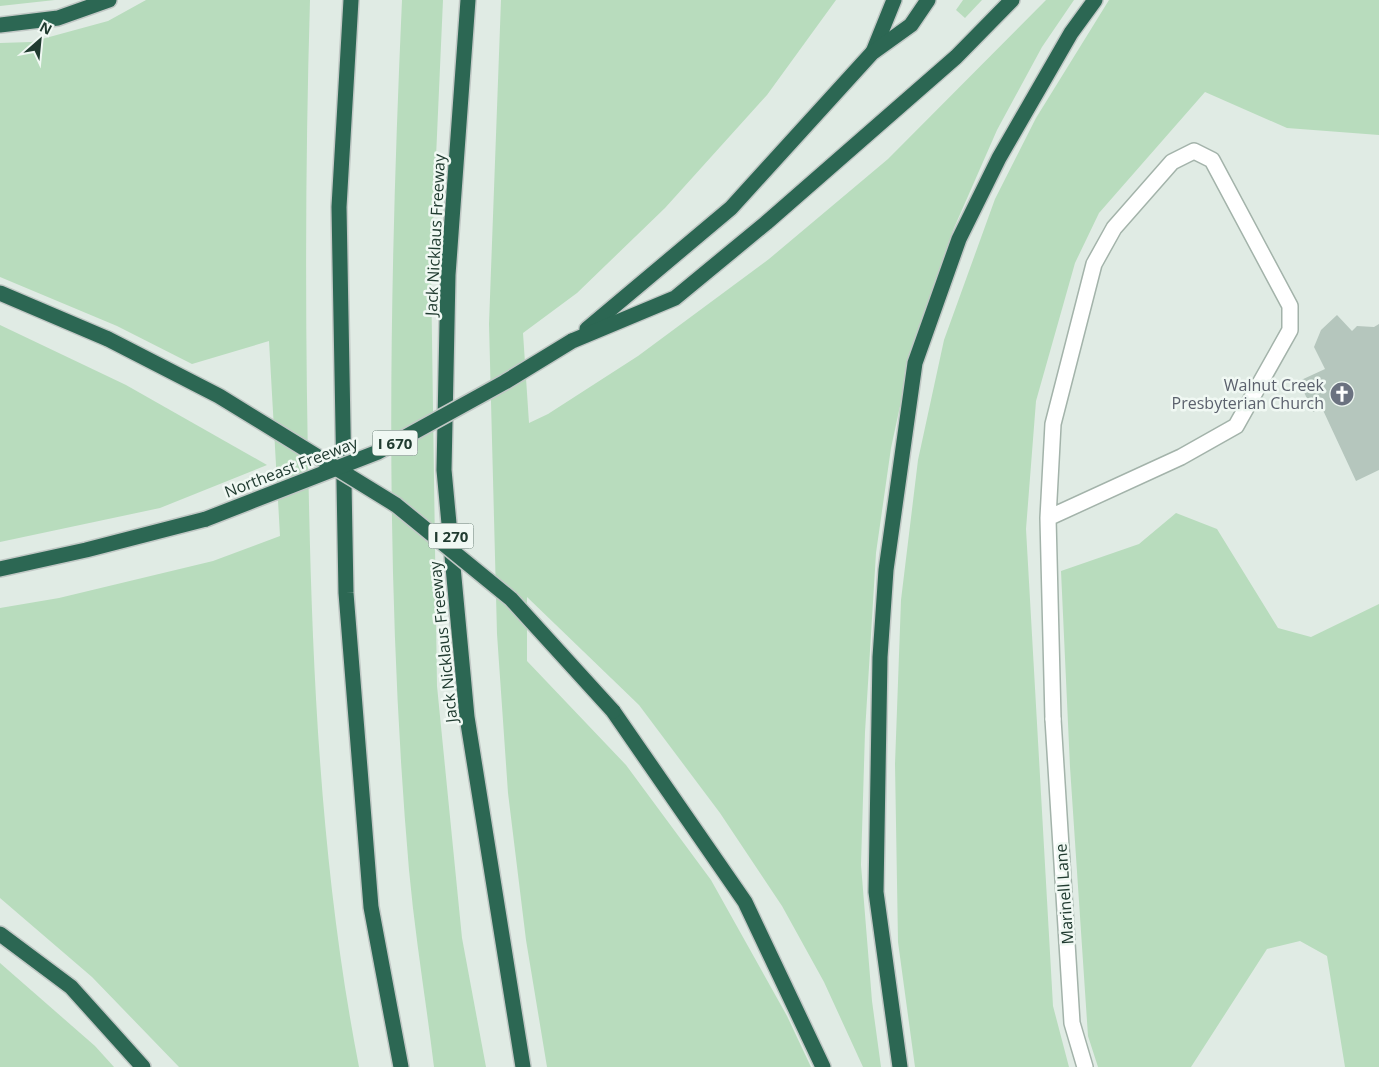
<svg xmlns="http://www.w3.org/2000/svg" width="1379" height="1067" viewBox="0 0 1379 1067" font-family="'Open Sans',sans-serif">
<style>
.green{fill:#b8dcbd}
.building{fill:#b5c6bd}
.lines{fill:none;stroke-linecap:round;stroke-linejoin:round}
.service-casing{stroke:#a3b3aa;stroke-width:18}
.minor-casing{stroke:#a3b3aa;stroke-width:18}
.motorway-casing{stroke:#c1c8c5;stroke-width:18}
.service{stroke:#fff;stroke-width:15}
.minor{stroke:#fff;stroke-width:15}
.motorway{stroke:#2c6753;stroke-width:15}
.motorway-bridge-casing{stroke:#c1c8c5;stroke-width:18;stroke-linecap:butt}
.motorway-bridge{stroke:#2c6753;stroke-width:15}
.labels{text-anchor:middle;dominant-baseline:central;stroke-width:5;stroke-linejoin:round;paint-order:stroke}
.shield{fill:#f0f8f3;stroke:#5e746a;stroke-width:1}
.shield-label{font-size:15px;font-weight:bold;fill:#203b30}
.street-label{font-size:16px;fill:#203b30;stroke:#f0f8f3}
.worship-label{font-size:16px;fill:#5b616d;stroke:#f0f8f3;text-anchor:end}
</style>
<rect width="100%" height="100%" fill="#e0ebe4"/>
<g class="green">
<polygon points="0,0 55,0 0,6"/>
<path d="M146 0H310C305 169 305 337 309 505 313 693 323 882 359 1067H179L92 977 0 898V608L59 598 213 561 280 536 269 341 192 364 117 326 0 277V43L31 42 108 21Z"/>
<path d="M402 0H443L431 270 437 686 462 938 486 1067H434C426 1001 415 936 409 870 384 581 389 290 402 0Z"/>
<polygon points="501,0 836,0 767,95 665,208 577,293 523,333 529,423 548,414 638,356 769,259 888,159 1046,0 1074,0 1042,47 997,130 954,228 914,341 891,448 876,553 865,732 861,865 872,1001 881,1067 863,1067 824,982 782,906 720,813 639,705 527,597 527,661 626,765 711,880 787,1016 811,1067 547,1067 526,940 508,793 497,634 489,324"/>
<polygon points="963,0 982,0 965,18 956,10"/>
<polygon points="1109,0 1379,0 1379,135 1287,128 1205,92 1099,213 1075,263 1036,401 1026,529 1053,1006 1069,1067 915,1067 898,942 895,764 901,600 918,460 944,340 995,199 1036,118"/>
<polygon points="0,325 126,385 267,465 160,508 0,542"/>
<polygon points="1176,513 1217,529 1278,628 1311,637 1379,604 1379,1067 1345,1067 1327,956 1300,941 1267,949 1191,1067 1098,1067 1088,1036 1070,767 1061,571 1139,544"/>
<polygon points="0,963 95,1046 114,1067 0,1067"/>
</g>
<polygon class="building" points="1337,315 1352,331 1357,326 1374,327 1379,324 1379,470 1356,481 1322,408 1313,412 1299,381 1325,369 1314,347 1321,330"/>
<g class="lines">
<defs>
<polyline id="service" points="1048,518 1181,457 1236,426 1290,330 1290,306 1212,160 1194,151 1172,162 1114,228 1094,264 1053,424 1048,518 1053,719"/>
<polyline id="minor" points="1053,719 1072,1023 1085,1067"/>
<g id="motorway">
<polyline points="351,0 339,207 346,593 371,907 401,1067"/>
<polyline points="468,0 448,275 444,470 467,717 523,1067"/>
<polyline points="0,25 58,18 109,0"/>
<polyline points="873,52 894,0"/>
<polyline points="0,293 108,339"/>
<polyline points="587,329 731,208 872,53 911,25 928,0"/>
<polyline points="572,341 675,298 766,223 956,57 1012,0"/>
<polyline points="0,569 86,550 206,519"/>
<polyline points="613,711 745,902 823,1067"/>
<polyline points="0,934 71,987 143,1067"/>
<polyline points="900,1067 876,892 880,657 886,570 915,363 959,239 999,158 1071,33 1095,0"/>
</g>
</defs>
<use href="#service" class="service-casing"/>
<use href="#minor" class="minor-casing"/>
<use href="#motorway" class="motorway-casing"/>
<use href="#service" class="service"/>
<use href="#minor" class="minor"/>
<use href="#motorway" class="motorway"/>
<defs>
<g id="motorway-bridge">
<polyline points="108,339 219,396 396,505 511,599 613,711"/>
<polyline points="206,519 378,452 505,382 572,341"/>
</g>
</defs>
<use href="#motorway-bridge" class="motorway-bridge-casing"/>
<use href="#motorway-bridge" class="motorway-bridge"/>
</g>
<defs>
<symbol id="church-disc" viewBox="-11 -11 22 22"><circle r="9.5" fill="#6b7280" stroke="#f0f8f3"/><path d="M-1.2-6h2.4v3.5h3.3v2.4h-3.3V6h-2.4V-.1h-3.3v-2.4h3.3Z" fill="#fff"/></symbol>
</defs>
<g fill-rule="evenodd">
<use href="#church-disc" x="1328" y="380" width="28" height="28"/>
</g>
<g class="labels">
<g class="shield">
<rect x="372.5" y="430.5" width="45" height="25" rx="4"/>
<rect x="428.5" y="523.5" width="45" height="25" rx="4"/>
</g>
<g class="shield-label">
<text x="395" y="443">I 670</text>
<text x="451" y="536">I 270</text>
</g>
<g class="street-label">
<text transform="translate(435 235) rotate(-87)">Jack Nicklaus Freeway</text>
<text transform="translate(291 467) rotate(-21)">Northeast Freeway</text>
<text transform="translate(443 642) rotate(-96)">Jack Nicklaus Freeway</text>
<text transform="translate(1064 894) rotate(-94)">Marinell Lane</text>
</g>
<g class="worship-label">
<text x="1324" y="385">Walnut Creek<tspan x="1324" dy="18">Presbyterian Church</tspan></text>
</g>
</g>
<g transform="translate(40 40) rotate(27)" stroke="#f0f8f3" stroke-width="4" paint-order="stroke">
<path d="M0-4L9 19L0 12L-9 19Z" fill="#203b30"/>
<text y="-8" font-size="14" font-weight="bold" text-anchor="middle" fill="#203b30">N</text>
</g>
</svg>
